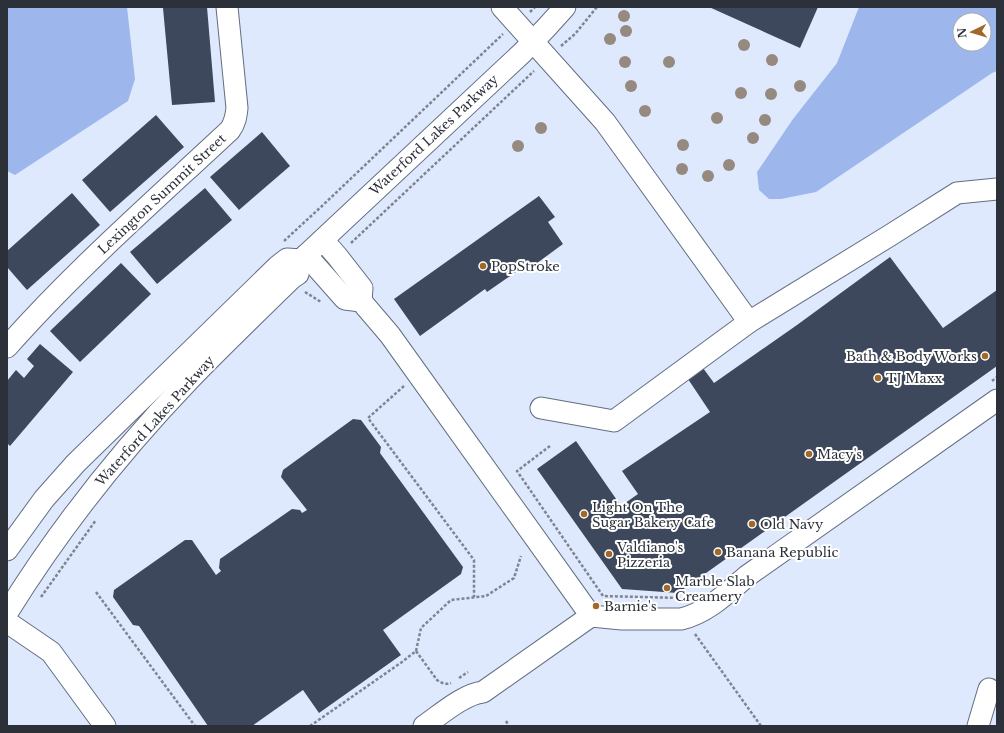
<svg xmlns="http://www.w3.org/2000/svg" width="1004" height="733" viewBox="0 0 1004 733" font-family="'Libre Baskerville',serif">
<style>
.water{fill:#9db7ec;fill-rule:evenodd}
.building{fill:#3e485c}
.lines{fill:none;stroke-linecap:round;stroke-linejoin:round}
.minor-casing{stroke:#636e83;stroke-width:23}
.path{stroke:#7d8492;stroke-width:2.5;stroke-dasharray:3 2;stroke-linecap:butt}
.minor{stroke:#fff;stroke-width:21}
.tree{fill:#968980}
.poi-dot{fill:#a26828;stroke:#fff;stroke-width:1.5}
.labels{text-anchor:middle;dominant-baseline:central;stroke-width:4;stroke-linejoin:round;paint-order:stroke}
.street-label{font-size:13px;fill:#2b3039;stroke:#fff}
.poi-label{font-size:13px;fill:#2b3039;stroke:#fff;text-anchor:start}
</style>
<rect width="100%" height="100%" fill="#dfe9fd"/>
<g class="water">
<polygon points="7,7 127,7 135,79 128,101 15,175 7,171"/>
<path d="M859 7H997V71L992 73 816 192 781 199H769L759 190 757 172 793 119 837 63ZM960 20H984V44H960Z"/>
</g>
<g class="building">
<polygon points="175,7 207,7 215,102 172,105 163,8"/>
<polygon points="709,7 818,7 800,48"/>
<polygon points="156,115 184,147 110,212 82,180"/>
<polygon points="262,132 290,166 239,210 210,177"/>
<polygon points="205,188 232,220 157,284 130,252"/>
<polygon points="72,193 100,225 27,290 7,267 7,251"/>
<polygon points="539,196 555,217 548,222 563,244 529,269 526,265 487,292 485,289 420,336 394,299"/>
<polygon points="890,257 943,328 997,290 997,366 678,593 622,589 537,469 576,441 621,506 638,494 622,471 710,412 688,379 703,368 714,383 797,325"/>
<polygon points="121,263 151,294 80,362 50,331"/>
<polygon points="40,344 73,372 10,446 7,443 7,399 8,397 7,396 7,381 16,370 24,378 34,366 27,359"/>
<polygon points="353,419 361,420 381,447 380,453 463,567 461,574 383,630 401,655 319,713 303,690 252,726 208,726 139,626 133,625 113,597 114,590 185,540 192,540 216,575 221,571 219,568 220,559 292,509 300,510 302,513 307,510 281,477 283,470"/>
</g>
<g class="lines">
<defs>
<g id="minor">
<polyline points="502,7 605,122 749,322"/>
<polyline points="323,240 337,256 362,288 361,301"/>
<path d="M306 255 345 299 361 301 390 335 591 616 622 619H681C707 613 727 593 747 576L997 400"/>
<path d="M7 347C75 270 154 201 230 130 235 123 236 117 237 108L227 7"/>
<polyline points="541,408 614,421 749,322 889,236 957,193 997,189"/>
<polyline points="7,550 44,499 76,463 278,266 287,259 301,260"/>
<path d="M7 613C59 529 121 451 189 380 222 346 257 312 292 278L298 274 301 260 522 53 546 28 565 7"/>
<polyline points="7,622 51,652 105,726"/>
<path d="M424 726C440 715 464 694 483 692L591 616"/>
<polyline points="978,726 989,689"/>
</g>
</defs>
<use href="#minor" class="minor-casing"/>
<g class="path">
<polyline points="530,12 535,7"/>
<polyline points="561,46 575,34 597,7"/>
<polyline points="284,241 322,206 503,34"/>
<polyline points="351,243 534,71"/>
<polyline points="305,292 321,302"/>
<polyline points="992,381 997,377"/>
<polyline points="404,386 368,418 474,560 474,597"/>
<polyline points="550,446 517,471 603,596 680,598"/>
<polyline points="96,592 195,726"/>
<polyline points="41,597 96,520"/>
<polyline points="695,634 761,726"/>
<path d="M416 651 437 680C441 683 446 685 451 683"/>
<polyline points="459,678 468,672"/>
<polyline points="506,721 509,726"/>
<polyline points="310,726 402,662 416,651 421,628 451,600 486,596 514,578 521,556"/>
</g>
<use href="#minor" class="minor"/>
</g>
<g class="tree">
<circle cx="624" cy="16" r="6"/>
<circle cx="626" cy="31" r="6"/>
<circle cx="610" cy="39" r="6"/>
<circle cx="744" cy="45" r="6"/>
<circle cx="772" cy="60" r="6"/>
<circle cx="625" cy="62" r="6"/>
<circle cx="669" cy="62" r="6"/>
<circle cx="631" cy="86" r="6"/>
<circle cx="800" cy="86" r="6"/>
<circle cx="741" cy="93" r="6"/>
<circle cx="771" cy="94" r="6"/>
<circle cx="645" cy="111" r="6"/>
<circle cx="717" cy="118" r="6"/>
<circle cx="765" cy="120" r="6"/>
<circle cx="541" cy="128" r="6"/>
<circle cx="753" cy="138" r="6"/>
<circle cx="683" cy="145" r="6"/>
<circle cx="518" cy="146" r="6"/>
<circle cx="729" cy="165" r="6"/>
<circle cx="682" cy="169" r="6"/>
<circle cx="708" cy="176" r="6"/>
</g>
<g class="poi-dot">
<circle cx="483" cy="266" r="4"/>
<circle cx="985" cy="356" r="4"/>
<circle cx="878" cy="378" r="4"/>
<circle cx="809" cy="454" r="4"/>
<circle cx="584" cy="514" r="4"/>
<circle cx="752" cy="524" r="4"/>
<circle cx="718" cy="552" r="4"/>
<circle cx="609" cy="554" r="4"/>
<circle cx="667" cy="588" r="4"/>
<circle cx="596" cy="606" r="4"/>
</g>
<g class="labels">
<g class="street-label">
<text transform="translate(434 135) rotate(-43)">Waterford Lakes Parkway</text>
<text transform="translate(162 194) rotate(-43)">Lexington Summit Street</text>
<text transform="translate(155 421) rotate(-48)">Waterford Lakes Parkway</text>
</g>
<g class="poi-label">
<text x="491" y="266">PopStroke</text>
<text x="977" y="356" text-anchor="end">Bath &amp; Body Works</text>
<text x="886" y="378">TJ Maxx</text>
<text x="817" y="454">Macy's</text>
<text x="592" y="507">Light On The<tspan x="592" dy="15">Sugar Bakery Cafe</tspan></text>
<text x="760" y="524">Old Navy</text>
<text x="617" y="547">Valdiano's<tspan x="617" dy="15">Pizzeria</tspan></text>
<text x="726" y="552">Banana Republic</text>
<text x="675" y="581">Marble Slab<tspan x="675" dy="15">Creamery</tspan></text>
<text x="604" y="606">Barnie's</text>
</g>
</g>
<rect width="1004" height="733" fill="none" stroke="#2b3039" stroke-width="16"/>
<g transform="translate(972 32) rotate(265)"><circle r="19" fill="#ffffff" stroke="#aaacb0"/>
<path d="M0-3L7 15L0 10L-7 15Z" fill="#a26828"/>
<text y="-6" font-size="11" font-weight="bold" text-anchor="middle" fill="#2b3039">N</text>
</g>
</svg>
